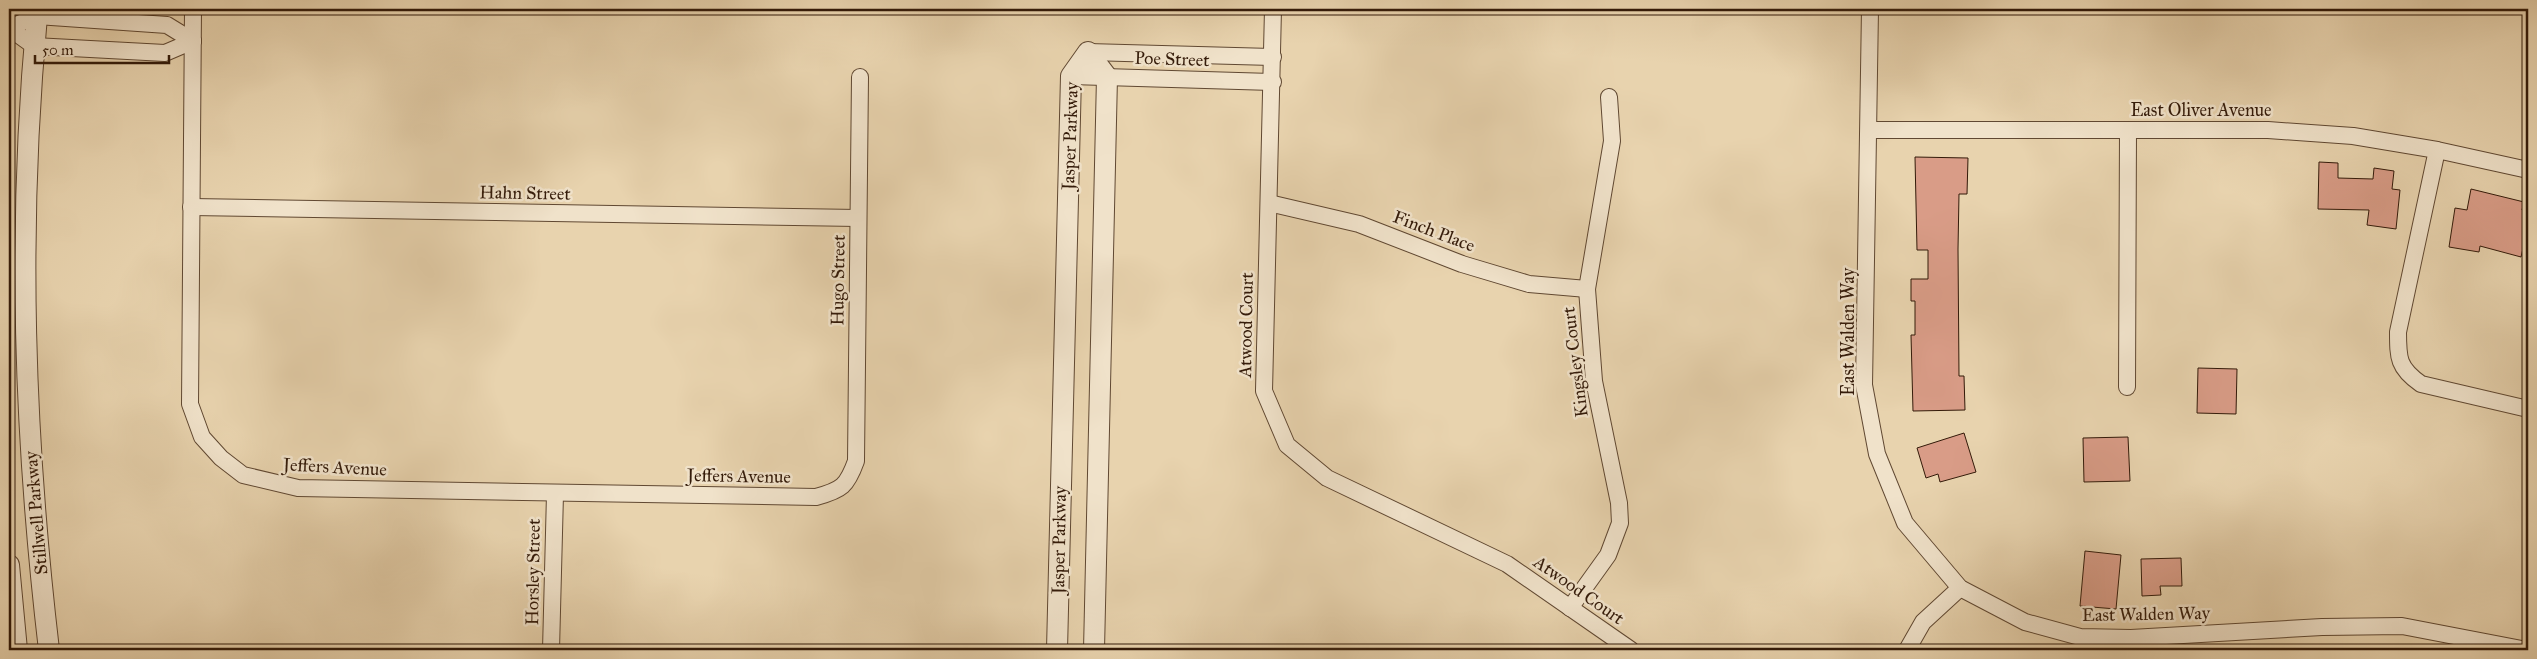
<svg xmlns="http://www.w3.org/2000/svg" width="2537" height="659" viewBox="0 0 2537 659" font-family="'IM FELL Great Primer',serif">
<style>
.building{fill:#d99c87;stroke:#331a09}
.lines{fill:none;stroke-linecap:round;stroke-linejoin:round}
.minor-casing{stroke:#604832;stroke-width:18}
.tertiary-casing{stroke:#604832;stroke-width:22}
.minor{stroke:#f0e2ca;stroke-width:16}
.tertiary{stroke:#f0e2ca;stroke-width:20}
.labels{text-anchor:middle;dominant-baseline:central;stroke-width:5;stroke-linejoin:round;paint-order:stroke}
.street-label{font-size:18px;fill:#331a09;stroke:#f0e2ca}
</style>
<rect width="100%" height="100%" fill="#e8d3ae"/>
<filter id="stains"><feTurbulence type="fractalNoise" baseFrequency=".004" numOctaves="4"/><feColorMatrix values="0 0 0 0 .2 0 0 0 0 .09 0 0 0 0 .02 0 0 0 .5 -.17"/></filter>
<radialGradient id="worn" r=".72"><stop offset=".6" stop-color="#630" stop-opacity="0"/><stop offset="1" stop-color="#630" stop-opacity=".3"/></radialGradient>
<g class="building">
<polygon points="1915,157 1968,158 1967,194 1959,194 1958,249 1959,376 1964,376 1965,410 1913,411 1911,335 1915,335 1915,301 1911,301 1911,279 1928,279 1928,250 1917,250"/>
<polygon points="2319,162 2338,163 2338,178 2373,179 2374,168 2394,171 2392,189 2400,190 2396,229 2367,225 2369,210 2318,209"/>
<polygon points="2471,189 2524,202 2522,210 2528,211 2528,227 2521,257 2480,246 2479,252 2449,247 2455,208 2467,210"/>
<polygon points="2198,368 2237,369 2236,414 2197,413"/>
<polygon points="1964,433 1976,472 1940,482 1938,474 1926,478 1917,448"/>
<polygon points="2128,437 2130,481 2084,482 2083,438"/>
<polygon points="2085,551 2121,555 2116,609 2080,606"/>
<polygon points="2181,558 2182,586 2160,586 2161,595 2142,596 2141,559"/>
</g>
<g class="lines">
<defs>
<g id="minor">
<path d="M193 9 190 404 202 437 221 458 243 475 298 488 816 497C842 490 847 486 856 461L860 77"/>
<polyline points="1273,9 1264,391 1287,445 1327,478 1507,564 1631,650"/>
<polyline points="1870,9 1864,385 1877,454 1905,523 1960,588 2025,622 2080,637 2131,638 2322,627 2402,626 2527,650"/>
<polyline points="9,28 34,46 165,53 193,41"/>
<polyline points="9,28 37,16 167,25 193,41"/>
<polyline points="1088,52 1273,57"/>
<polyline points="1071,76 1273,82"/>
<polyline points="1870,130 2268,130 2353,136 2437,150 2528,170"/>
<path d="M2437 150 2398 332C2398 358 2398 368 2421 384L2528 409"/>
<polyline points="1269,203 1359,224 1462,264 1529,284 1587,289"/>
<polyline points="191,207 858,218"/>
<polyline points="2127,387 2128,130"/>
<polyline points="1570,608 1608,555 1620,523 1619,503 1594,381 1587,289 1612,141 1609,97"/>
<polyline points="551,650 555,494"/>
<polyline points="1907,650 1923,622 1960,588"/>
</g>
<g id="tertiary">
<path d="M37 16C17 230 24 437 49 650"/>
<polyline points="9,565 17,650"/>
<polyline points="1057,650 1071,76 1088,52 1107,77 1094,650"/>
</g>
</defs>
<use href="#minor" class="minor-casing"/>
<use href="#tertiary" class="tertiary-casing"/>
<use href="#minor" class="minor"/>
<use href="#tertiary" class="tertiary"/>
</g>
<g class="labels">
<g class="street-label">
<text transform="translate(1172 59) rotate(2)">Poe Street</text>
<text x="2201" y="110">East Oliver Avenue</text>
<text transform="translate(1070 136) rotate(-88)">Jasper Parkway</text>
<text transform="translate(525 193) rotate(1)">Hahn Street</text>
<text transform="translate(1434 231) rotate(21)">Finch Place</text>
<text transform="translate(838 280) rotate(-89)">Hugo Street</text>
<text transform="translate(1246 325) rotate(-89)">Atwood Court</text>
<text transform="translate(1848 332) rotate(-90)">East Walden Way</text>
<text transform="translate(1575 362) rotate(-97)">Kingsley Court</text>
<text transform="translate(335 467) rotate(3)">Jeffers Avenue</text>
<text transform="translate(739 476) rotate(1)">Jeffers Avenue</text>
<text transform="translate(36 513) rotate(-95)">Stillwell Parkway</text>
<text transform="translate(1059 540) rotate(-89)">Jasper Parkway</text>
<text transform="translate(533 572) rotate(-89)">Horsley Street</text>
<text transform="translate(1579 590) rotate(35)">Atwood Court</text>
<text transform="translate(2146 614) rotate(-1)">East Walden Way</text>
</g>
</g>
<rect width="2537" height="659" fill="none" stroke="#e8d3ae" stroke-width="30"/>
<rect x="10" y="10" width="2517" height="639" fill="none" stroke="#331a09" stroke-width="2.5"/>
<rect x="15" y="15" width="2507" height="629" fill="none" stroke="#331a09"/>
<path d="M35 55v8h134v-8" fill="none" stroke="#331a09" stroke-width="2.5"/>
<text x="42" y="55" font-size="15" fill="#331a09" stroke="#f0e2ca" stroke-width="4" paint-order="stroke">50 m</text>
<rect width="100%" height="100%" filter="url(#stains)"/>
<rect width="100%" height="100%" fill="url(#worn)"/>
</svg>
